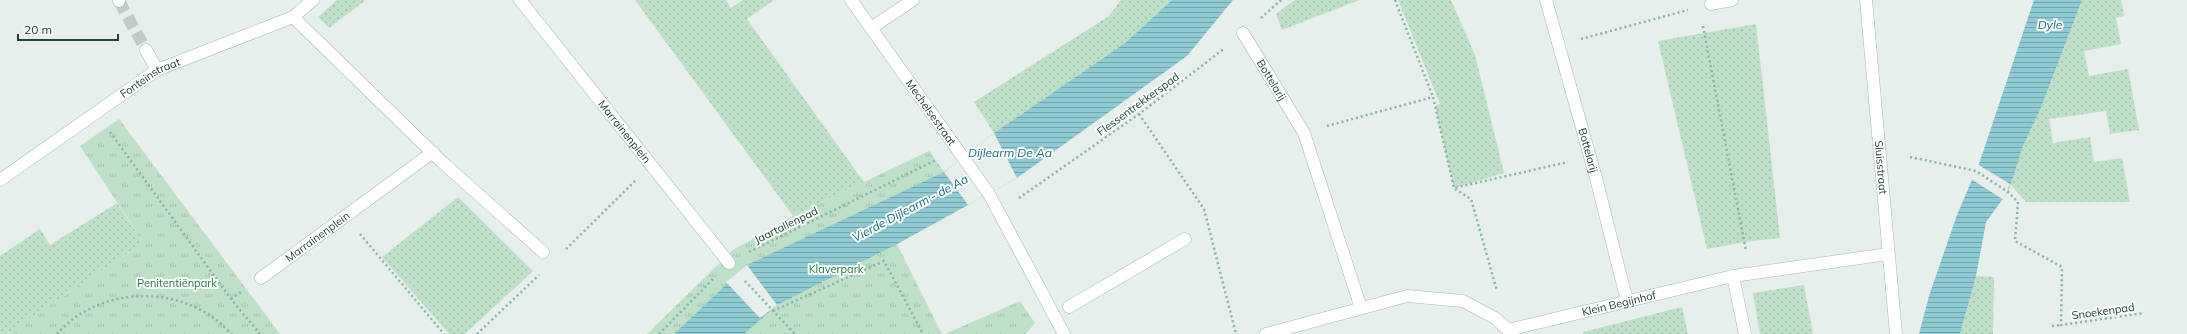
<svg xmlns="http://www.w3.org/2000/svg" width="2187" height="334" viewBox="0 0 2187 334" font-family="Mulish,sans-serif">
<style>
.grass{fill:url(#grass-dots)}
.park{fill:url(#park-tufts)}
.water{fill:url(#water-rules)}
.pier{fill:#e6efeb}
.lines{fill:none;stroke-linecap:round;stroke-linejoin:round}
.minor-tunnel{stroke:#bfccc8;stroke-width:12;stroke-dasharray:12 6;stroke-linecap:butt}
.service-casing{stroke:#a8b8b2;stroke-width:13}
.minor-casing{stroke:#a8b8b2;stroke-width:13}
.path{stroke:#86b3a5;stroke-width:2.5;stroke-dasharray:2 3;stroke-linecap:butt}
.service{stroke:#fff;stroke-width:12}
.minor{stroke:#fff;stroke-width:12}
.labels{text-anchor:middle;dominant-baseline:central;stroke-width:4;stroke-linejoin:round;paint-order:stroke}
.street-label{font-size:11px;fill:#24423a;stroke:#f7fbf9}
.park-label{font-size:11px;fill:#2d7a4b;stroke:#f7fbf9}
.water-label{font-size:12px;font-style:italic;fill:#1c6f80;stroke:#f7fbf9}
</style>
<defs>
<pattern id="grass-dots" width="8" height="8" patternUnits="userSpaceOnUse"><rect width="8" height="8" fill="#bfe0c8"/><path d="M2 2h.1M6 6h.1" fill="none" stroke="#a4c1ad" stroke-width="1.8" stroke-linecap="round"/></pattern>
<pattern id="park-tufts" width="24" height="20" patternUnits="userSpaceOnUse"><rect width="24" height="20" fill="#bfe0c8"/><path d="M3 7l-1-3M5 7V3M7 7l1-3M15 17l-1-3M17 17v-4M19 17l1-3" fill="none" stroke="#a4c1ad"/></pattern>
<pattern id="water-rules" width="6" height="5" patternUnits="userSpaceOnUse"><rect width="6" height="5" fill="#8ec9d4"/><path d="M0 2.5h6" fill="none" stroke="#74a5ad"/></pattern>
</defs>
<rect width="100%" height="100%" fill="#e6efeb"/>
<g class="grass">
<polygon points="337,0 366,0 329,28 318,17"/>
<polygon points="635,0 726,0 731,8 743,0 774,0 747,19 864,182 793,216"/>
<polygon points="1121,0 1172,0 1125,43 994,133 974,102 1109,16"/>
<polygon points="1295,0 1359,0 1282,30 1276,14"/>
<polygon points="1398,0 1451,0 1475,55 1504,173 1454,188 1435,106 1440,104"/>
<polygon points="2082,0 2121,0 2124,16 2116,18 2121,44 2084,51 2089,76 2128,69 2139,130 2110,134 2106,111 2049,119 2053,143 2090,137 2094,162 2122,158 2130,202 2026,202 2010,184 2023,146 2040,110"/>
<polygon points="1756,24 1780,238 1744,242 1707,249 1658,41"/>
<polygon points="458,197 533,271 465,334 449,334 382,257"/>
<polygon points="117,203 144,243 6,334 0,334 0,256 40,229 50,245"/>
<polygon points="1976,276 1994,277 1993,334 1960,334"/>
<polygon points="1804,285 1813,334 1760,334 1753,293"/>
<polygon points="1682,307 1688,334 1583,334 1583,332"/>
</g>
<g class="park">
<polygon points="119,119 280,334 6,334 144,243 80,146"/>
<polygon points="929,151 968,205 897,244 942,334 647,334 733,250 793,216"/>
<polygon points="1020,301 1035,323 1026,334 945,334"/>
</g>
<g class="water">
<polygon points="1172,0 1233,0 1187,56 1017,178 897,244 777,305 744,334 674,334 747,265 944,172 994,133 1125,43"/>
<polygon points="2034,0 2082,0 2040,110 2023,146 2008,192 1986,222 1976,276 1960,334 1919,334 1929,296 1957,215 1980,161"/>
</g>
<g class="pier">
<polygon points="994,133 1017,178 968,205 944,172"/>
<polygon points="1977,164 2010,184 2004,200 1971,179"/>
<polygon points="747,265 777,305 760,318 726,282"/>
</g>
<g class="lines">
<polyline class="minor-tunnel" points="119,1 146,50"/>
<defs>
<g id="service">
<polyline points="1711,4 1732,0"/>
<polyline points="871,28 913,0"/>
<polyline points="1069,307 1185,239"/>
</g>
<g id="minor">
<polyline points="119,0 119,1"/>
<path id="s1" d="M520 0 729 263"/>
<path id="s2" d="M851 0 989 194 1064 334"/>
<path id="s3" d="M1546 0 1596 178 1627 301"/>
<path id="s4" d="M1866 0 1896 334"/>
<polyline points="293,17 442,162 543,252"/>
<path id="s5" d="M1243 33 1304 133 1361 308"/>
<polyline points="146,50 157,70"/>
<path id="s6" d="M0 180 157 70 293 17 313 0"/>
<polyline points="1733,276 1745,334"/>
<path id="s7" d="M261 278 433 152"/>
<path id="s8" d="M1508 330 1733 276 1888 254"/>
<polyline points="1266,334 1407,296 1463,301 1495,318 1508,330 1510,334"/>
</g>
</defs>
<use href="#service" class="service-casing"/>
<use href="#minor" class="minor-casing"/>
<g class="path">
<polyline points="1395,0 1433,97"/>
<polyline points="1261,18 1281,0"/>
<polyline points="1703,26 1746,251"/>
<polyline points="1581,39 1688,10"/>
<polyline points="1139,114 1204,209 1236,334"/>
<polyline points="1327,126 1433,97 1454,188 1568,162"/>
<polyline points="110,132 231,299 260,334"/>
<polyline points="1910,157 1976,171 2008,192 2018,202 2015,241 2062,267 2061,325 2144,313"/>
<polyline points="1455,189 1471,199 1497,291"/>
<polyline points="1019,198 1139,114 1225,48"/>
<polyline points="360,234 444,334"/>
<polyline points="566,249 635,181"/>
<polyline points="749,252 936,160"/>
<polyline points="745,281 795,334"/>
<polyline points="231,299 242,291"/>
<polyline points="773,311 884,261 923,334"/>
<polyline points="2052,326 2061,325"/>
<path d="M57 334C100 284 187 283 231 334"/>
<polyline points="477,334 539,275"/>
<polyline points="659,334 713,279"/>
<polyline points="1992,334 1993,334"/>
</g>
<use href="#service" class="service"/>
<use href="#minor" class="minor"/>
</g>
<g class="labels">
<g class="street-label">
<text stroke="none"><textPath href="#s6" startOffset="182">Fonteinstraat</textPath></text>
<text stroke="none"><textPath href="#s5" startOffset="55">Bottelarij</textPath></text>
<text transform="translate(1138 104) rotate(-36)">Flessentrekkerspad</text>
<text stroke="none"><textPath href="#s2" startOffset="138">Mechelsestraat</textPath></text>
<text stroke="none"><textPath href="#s1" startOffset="168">Marrainenplein</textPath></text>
<text stroke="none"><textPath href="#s3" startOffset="156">Bottelarij</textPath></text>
<text stroke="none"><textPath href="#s4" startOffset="168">Sluisstraat</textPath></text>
<text transform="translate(786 225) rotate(-26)">Jaartallenpad</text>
<text stroke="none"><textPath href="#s7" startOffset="70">Marrainenplein</textPath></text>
<text stroke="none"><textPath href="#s8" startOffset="114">Klein Begijnhof</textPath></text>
<text transform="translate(2103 311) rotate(-8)">Snoekenpad</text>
</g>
<g class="park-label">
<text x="836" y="269">Klaverpark</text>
<text x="177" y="283">Penitentiënpark</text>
</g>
<g class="water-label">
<text x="2050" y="24">Dyle</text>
<text x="1010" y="152">Dijlearm De Aa</text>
<text transform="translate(910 208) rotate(-28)">Vierde Dijlearm - de Aa</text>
</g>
</g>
<path d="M18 34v6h100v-6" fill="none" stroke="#24423a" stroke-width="2"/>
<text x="24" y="34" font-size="12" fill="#24423a" stroke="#f7fbf9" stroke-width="3" paint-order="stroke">20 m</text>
</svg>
